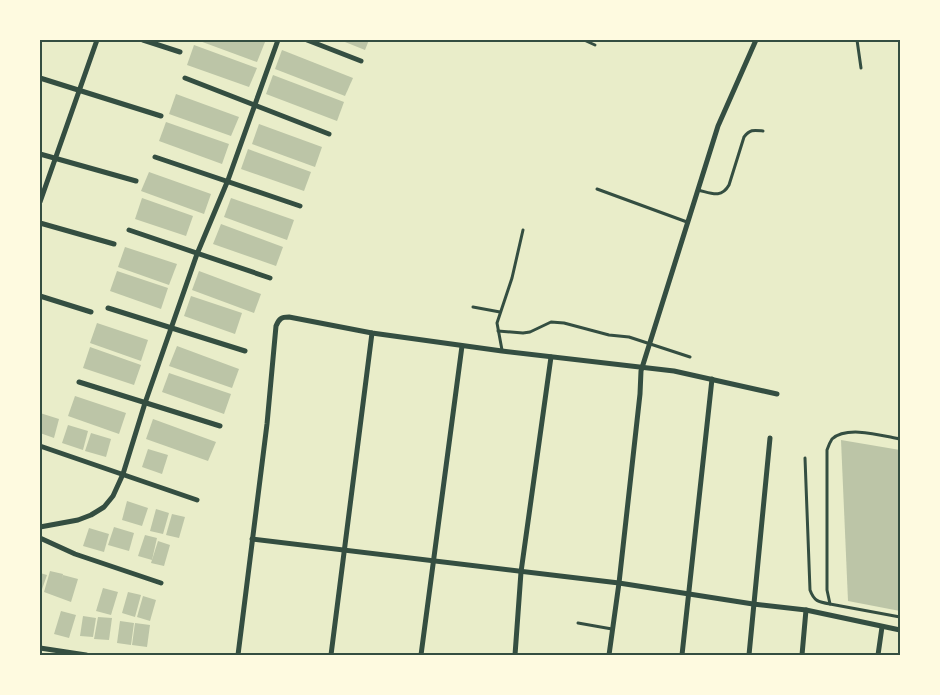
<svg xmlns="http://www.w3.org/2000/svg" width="940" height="695" viewBox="0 0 940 695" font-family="Quicksand,sans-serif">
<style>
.building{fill:#bcc5a7}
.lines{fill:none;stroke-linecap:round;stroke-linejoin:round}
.service{stroke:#344e41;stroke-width:3}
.minor{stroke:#344e41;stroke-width:5}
.neatline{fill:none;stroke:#344e41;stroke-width:2}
</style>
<rect width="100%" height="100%" fill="#e9edc9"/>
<g class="building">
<polygon points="197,40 258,40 265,42 257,62"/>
<polygon points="340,40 369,40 365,50"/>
<polygon points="194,45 257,68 249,87 187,65"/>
<polygon points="282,50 353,78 345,96 275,69"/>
<polygon points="273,75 344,102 337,121 266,94"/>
<polygon points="176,94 239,117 231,136 169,114"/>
<polygon points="166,122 229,144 222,164 159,141"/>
<polygon points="259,124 322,147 315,167 252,144"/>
<polygon points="248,149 311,172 304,191 241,169"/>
<polygon points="149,172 211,194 204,214 141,191"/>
<polygon points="142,198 193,216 186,236 135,219"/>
<polygon points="231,198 294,220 287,240 224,217"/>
<polygon points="221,224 283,247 276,266 213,244"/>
<polygon points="125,247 177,264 169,285 118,267"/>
<polygon points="117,271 168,288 161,309 110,291"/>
<polygon points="199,271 261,294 254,313 192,290"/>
<polygon points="191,296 242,313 235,334 184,316"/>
<polygon points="97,323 148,340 141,361 90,343"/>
<polygon points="177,346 239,369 232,388 169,366"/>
<polygon points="90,347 141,365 134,385 83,368"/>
<polygon points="169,373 231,394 224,414 162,392"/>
<polygon points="75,396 126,413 119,434 68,416"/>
<polygon points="40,413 59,419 54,438 40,433"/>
<polygon points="153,419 216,442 208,461 146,439"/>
<polygon points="68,425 88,431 83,450 62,443"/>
<polygon points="91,433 111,439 106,457 85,451"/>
<polygon points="841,440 900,450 900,611 848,601"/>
<polygon points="148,449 168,455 162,474 142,467"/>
<polygon points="127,501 148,508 142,526 122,520"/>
<polygon points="156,509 169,513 163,534 150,531"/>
<polygon points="172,514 185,517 179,538 166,535"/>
<polygon points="114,527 134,533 129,551 108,545"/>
<polygon points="89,528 109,534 104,552 83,546"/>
<polygon points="145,535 157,538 152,560 138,556"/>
<polygon points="158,541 170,545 164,566 151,563"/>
<polygon points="50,571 63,574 62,580 63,575 78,579 71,602 44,592"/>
<polygon points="40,573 47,575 40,595"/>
<polygon points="103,588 118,592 111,615 96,611"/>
<polygon points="128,592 141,595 135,617 122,613"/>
<polygon points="143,596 156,600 150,621 137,617"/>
<polygon points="61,611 76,615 69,638 54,634"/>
<polygon points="83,616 96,618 93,637 80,636"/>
<polygon points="98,617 112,618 109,640 94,639"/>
<polygon points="120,621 134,623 131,645 117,643"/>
<polygon points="135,623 150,625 147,647 132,645"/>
</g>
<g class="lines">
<g class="service">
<polyline points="584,40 595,45"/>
<polyline points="857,40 861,68"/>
<polyline points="597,189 687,222"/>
<path d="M698 190C711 193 721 199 729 185L744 137C750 129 754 130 763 131"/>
<polyline points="473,307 500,312"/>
<polyline points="498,331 523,333 530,332 551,322 564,323 609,335 629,337 690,357"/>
<polyline points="502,350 497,323 512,278 523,230"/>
<path d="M900 439C883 436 847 425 832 439 830 442 828 447 827 450V590L830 604 900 617"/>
<path d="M805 458 810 590C814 601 818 602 830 604"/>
<polyline points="578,623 612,629"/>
</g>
<g class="minor">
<polyline points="143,40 180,52"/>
<polyline points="307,40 361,61"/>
<polyline points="40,78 161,116"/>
<polyline points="185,78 329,134"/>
<polyline points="40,154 136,181"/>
<polyline points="155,157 300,206"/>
<polyline points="40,202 97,40"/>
<polyline points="40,223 114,244"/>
<polyline points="129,230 270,278"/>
<polyline points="40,296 91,312"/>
<polyline points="108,308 245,351"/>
<polyline points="79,382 220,426"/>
<polyline points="40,446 197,500"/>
<polyline points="40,527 78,520 91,515 104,507 113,496 123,474 145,403 197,254 228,180 278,40"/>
<polyline points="40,538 75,554 161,583"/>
<polyline points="252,539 619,583 753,604 806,610 900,630"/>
<polyline points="40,648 86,655"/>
<path d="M238 655 267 424 276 326C279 319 281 317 289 317L372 333 502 351 674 371 777 394"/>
<polyline points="331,655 372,333"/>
<polyline points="421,655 462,346"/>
<polyline points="515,655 521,572 551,357"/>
<polyline points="609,655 619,583 640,394 641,371 718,126 756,40"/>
<polyline points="682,655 712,379"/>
<polyline points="749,655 770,438"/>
<polyline points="802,655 806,610"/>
<polyline points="878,655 882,627"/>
</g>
</g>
<rect width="940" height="695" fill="none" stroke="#fefae0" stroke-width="82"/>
<rect x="41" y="41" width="858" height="613" class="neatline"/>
</svg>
